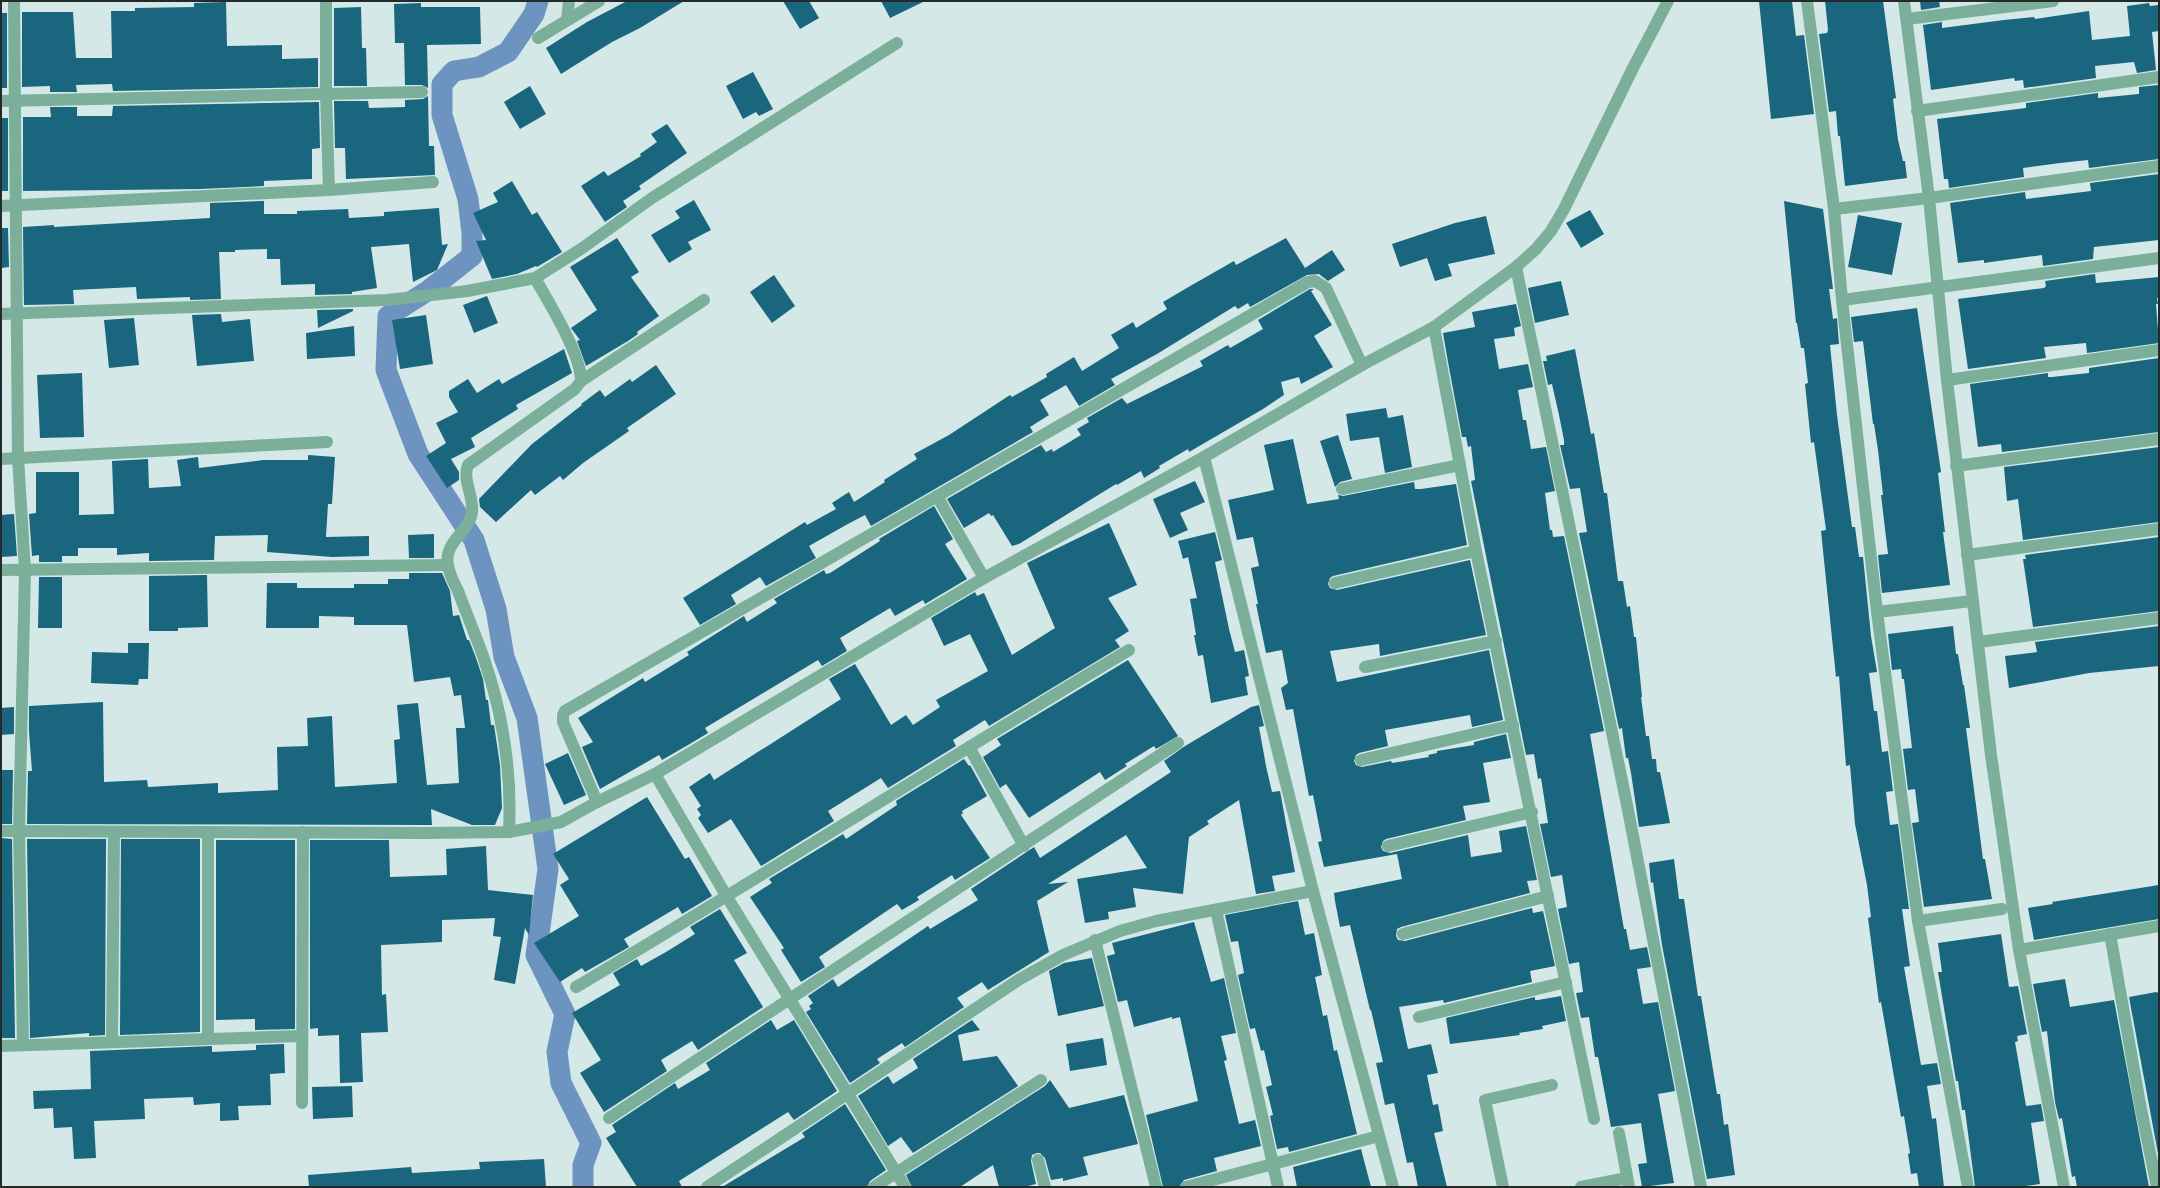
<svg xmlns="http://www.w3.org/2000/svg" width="2160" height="1188" viewBox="0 0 2160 1188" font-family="'Work Sans',sans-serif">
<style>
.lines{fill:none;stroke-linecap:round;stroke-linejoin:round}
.canal{stroke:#6d94c1;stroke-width:21}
.building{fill:#19667e}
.minor{stroke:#7caf99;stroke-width:12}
</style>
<rect width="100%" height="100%" fill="#d4e8e7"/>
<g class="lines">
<polyline class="canal" points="538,1 534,14 508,52 479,67 454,71 442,84 442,115 468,199 472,233 472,256 429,290 388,316 386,370 418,454 474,540 496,609 504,657 527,718 548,869 536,955 565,1014 557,1052 561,1083 591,1143 583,1165 583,1187"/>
</g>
<g class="building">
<polygon points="627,1 684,1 640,28 612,42 561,74 546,48 587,22"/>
<polygon points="783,1 809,1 819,18 800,29"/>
<polygon points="881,1 925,1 890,18"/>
<polygon points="1759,1 1792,1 1796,36 1804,35 1814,114 1771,119"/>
<polygon points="1825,1 1883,1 1896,98 1893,99 1898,140 1903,161 1905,161 1907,178 1845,186 1840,136 1838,136 1836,111 1829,112 1819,34 1827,33 1828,30"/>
<polygon points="1920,1 1939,1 1940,7 1921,10"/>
<polygon points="226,2 227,46 282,45 282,59 318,58 318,87 113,91 112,84 76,85 77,92 50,92 50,86 22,87 22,12 73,12 76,58 112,58 111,11 135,11 135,8 194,7 194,3"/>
<polygon points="421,3 421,7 480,7 481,44 427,45 428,88 422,85 405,85 404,43 395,43 394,4"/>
<polygon points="2149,3 2150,6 2159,5 2159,31 2152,32 2156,70 2137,73 2134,62 2095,66 2096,78 2024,88 2023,80 2015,81 2014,78 1931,90 1923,25 1942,22 1942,28 2004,20 2034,17 2035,19 2089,11 2092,40 2130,36 2127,6"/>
<polygon points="361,7 362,48 366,48 367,86 334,86 334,8"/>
<rect x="1" y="13" width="6" height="75"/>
<polygon points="753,72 773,109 759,116 756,112 743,119 726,86"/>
<polygon points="2158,85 2159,159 2089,168 2088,160 2060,163 2023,168 2024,177 1949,188 1948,179 1944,179 1937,119 2026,108 2026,103 2098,93 2098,98 2139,94 2139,87"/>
<polygon points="530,86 546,114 520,129 504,102"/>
<polygon points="428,96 429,146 434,146 435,175 346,179 345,148 335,148 334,101 368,101 369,108 405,107 405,100 423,99"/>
<polygon points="319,102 320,148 312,149 312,179 264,181 264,186 200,189 23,191 23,117 51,117 50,107 77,107 77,116 112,116 113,106"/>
<rect x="1" y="118" width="7" height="73"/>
<polygon points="667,124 687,153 639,186 641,189 623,201 627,207 605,222 581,186 604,171 608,176 641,156 640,154 657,142 651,134"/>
<polygon points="2159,174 2159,240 2094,247 2093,259 2043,266 2042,255 1984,263 1984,260 1958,263 1950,203 2025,192 2026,199 2091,191 2090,183"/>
<polygon points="512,181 532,215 537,212 562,252 537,267 536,266 517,274 492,279 476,241 486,240 473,213 498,202 493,193"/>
<polygon points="694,200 711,230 688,242 692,249 669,263 651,235 680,218 675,211"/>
<polygon points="264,201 264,214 297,214 297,211 348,209 349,218 384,216 384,212 439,208 442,245 448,244 437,270 413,282 409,244 371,247 377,288 352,292 352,294 315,295 315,284 281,285 280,259 267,259 267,249 235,250 235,252 219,252 221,299 190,300 190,297 137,299 136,287 73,290 74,304 24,305 23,227 54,225 54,227 210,218 210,203"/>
<polygon points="1784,201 1823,209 1833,289 1829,289 1833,319 1837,318 1839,344 1830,345 1837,415 1852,527 1855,527 1859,557 1863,557 1871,636 1877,672 1869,673 1874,711 1877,711 1882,752 1888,751 1893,791 1886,792 1890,825 1898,824 1909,909 1902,909 1910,966 1904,967 1921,1065 1937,1063 1941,1084 1927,1086 1932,1119 1936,1118 1944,1187 1919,1187 1917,1173 1911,1174 1908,1154 1910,1153 1904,1116 1901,1117 1881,1002 1879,1003 1868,918 1871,917 1867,885 1855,824 1850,765 1846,766 1839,676 1836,677 1821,531 1826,530 1814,442 1811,443 1805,384 1808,383 1804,348 1801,348 1797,323 1796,323"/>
<polygon points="1590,210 1604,234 1581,248 1566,223"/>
<polygon points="1858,215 1902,223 1892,275 1848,267"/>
<polygon points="1486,216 1495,254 1448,264 1452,276 1435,281 1427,258 1400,267 1392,244 1455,223"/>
<polygon points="1,228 8,228 9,267 1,268"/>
<polygon points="617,238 639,272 631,277 659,316 637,332 638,334 628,341 586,366 577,341 580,340 571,328 597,310 570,267"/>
<polygon points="1286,238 1305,268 1332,250 1345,270 1328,281 1319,274 1307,275 1250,307 1248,303 1238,309 1235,306 1157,354 1111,379 1115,385 1079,406 1066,385 1040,400 1049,415 1030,427 1033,432 871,526 865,515 846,525 809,546 816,558 766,586 760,577 731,595 736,604 700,625 683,598 805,522 807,525 836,509 832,503 849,492 854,502 885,482 884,480 917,459 914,454 949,435 1010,395 1012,397 1047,377 1046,374 1074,357 1082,371 1119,348 1111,335 1133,322 1136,328 1167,309 1163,302 1185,289 1234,261 1236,265"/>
<polygon points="2095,274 2096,283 2159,277 2159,298 2157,298 2158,304 2156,304 2159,343 2087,353 2086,343 2044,347 2046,358 1968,369 1958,299 2044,288 2046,286 2045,281"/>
<polygon points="774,275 795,306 772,323 750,292"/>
<polygon points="1561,281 1569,315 1535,323 1528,288"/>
<polygon points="1310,289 1314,289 1311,291 1332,325 1314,336 1333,367 1301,384 1299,377 1281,382 1284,395 1263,409 1189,452 1188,449 1159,466 1160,468 1144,478 1141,471 1117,485 1116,484 1019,544 1012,546 993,515 991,516 989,513 964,528 947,499 1041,445 1046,452 1052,449 1053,452 1081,435 1077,429 1089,422 1087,418 1122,398 1127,404 1203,366 1200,361 1228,345 1230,348 1263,329 1258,320"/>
<polygon points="487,296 498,323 474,333 463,305"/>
<polygon points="1516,304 1521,326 1514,328 1515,336 1494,339 1499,369 1528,364 1533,387 1518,390 1523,420 1526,420 1531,449 1546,447 1555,491 1545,493 1550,530 1552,530 1553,537 1564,536 1604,731 1590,734 1624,929 1626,929 1630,950 1647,947 1651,967 1637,969 1643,1004 1658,1002 1675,1091 1658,1094 1674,1183 1642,1187 1638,1164 1647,1163 1641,1123 1611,1127 1598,1057 1595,1057 1589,1017 1581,1018 1576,993 1583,992 1579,962 1569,964 1558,909 1567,907 1562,875 1551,877 1540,824 1548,823 1541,778 1538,779 1534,754 1526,755 1471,481 1475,480 1471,446 1468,447 1466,437 1462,437 1448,362 1443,333 1475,327 1472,312"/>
<polygon points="1917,308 1941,472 1938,473 1945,532 1943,532 1950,585 1882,593 1878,555 1888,554 1881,495 1883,495 1878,450 1874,424 1873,424 1863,341 1854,342 1851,317"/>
<polygon points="353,309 353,311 318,328 317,310"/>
<polygon points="221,314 222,322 250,319 254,361 197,366 192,315"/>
<polygon points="426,315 433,364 400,369 392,320"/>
<polygon points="134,318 139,365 109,368 104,320"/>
<polygon points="354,326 355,356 307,359 306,333"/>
<polygon points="564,349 572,373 516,405 518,409 471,438 475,447 451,459 459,472 459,480 447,488 426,456 446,443 436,423 458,412 449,397 449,391 468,379 477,393 499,379 502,384"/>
<polygon points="1575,349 1591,434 1594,433 1604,493 1607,493 1618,581 1623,581 1627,607 1630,606 1634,637 1636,637 1642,697 1641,697 1646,736 1649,736 1652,759 1656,759 1657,772 1660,772 1670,823 1639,827 1631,773 1628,758 1626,758 1622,728 1619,729 1579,533 1587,532 1580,488 1570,489 1560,445 1564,445 1564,440 1559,415 1552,384 1548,385 1543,361 1547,361 1546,356"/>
<polygon points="2159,358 2159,432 2002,452 2001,444 1978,447 1970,384 2048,373 2048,377 2052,377 2089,373 2089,368"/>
<polygon points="656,365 676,394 627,428 629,431 583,463 563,480 560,476 535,495 531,490 496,522 480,507 479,499 532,444 582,405 581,404 600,390 605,397 630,379 632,382"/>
<polygon points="82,373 84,437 40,438 37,375"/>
<polygon points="1386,408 1388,418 1403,415 1412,467 1385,473 1379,437 1350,441 1346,414"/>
<polygon points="1338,435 1352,479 1340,482 1335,487 1320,441"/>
<polygon points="1293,439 1307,504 1339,499 1338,495 1343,496 1414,482 1415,489 1421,489 1456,484 1467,545 1333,576 1330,578 1328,584 1330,588 1337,590 1470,560 1486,635 1380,656 1379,644 1330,651 1337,682 1489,650 1503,720 1472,727 1470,715 1385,730 1388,746 1359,753 1356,755 1354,761 1356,765 1362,767 1391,761 1392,763 1429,757 1428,755 1437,753 1437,751 1474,745 1474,742 1506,734 1511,758 1483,763 1490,802 1463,806 1466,820 1386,839 1383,841 1381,847 1383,851 1390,853 1468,835 1471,857 1502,852 1499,831 1526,826 1537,880 1527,881 1530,893 1401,927 1397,929 1396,936 1398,940 1405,941 1532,908 1533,913 1543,911 1555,966 1530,971 1532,982 1444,1003 1443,1000 1399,1007 1408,1049 1431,1044 1438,1073 1427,1075 1433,1105 1438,1104 1443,1131 1434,1133 1447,1187 1418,1187 1413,1162 1407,1163 1394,1103 1385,1105 1376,1063 1383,1062 1371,1010 1370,1010 1350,925 1340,927 1335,901 1334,893 1402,879 1397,854 1324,867 1318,842 1322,841 1313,795 1309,796 1293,709 1286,710 1281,688 1288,683 1282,650 1266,653 1256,604 1258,604 1251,568 1259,566 1253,537 1237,540 1228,500 1274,490 1264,445"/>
<polygon points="2159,447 2159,522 2023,540 2018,499 2007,501 2004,467"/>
<polygon points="308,455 335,457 332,504 328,504 326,537 369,536 369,556 332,557 267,552 268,535 215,536 214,560 149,561 149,553 117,555 117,548 78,548 78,556 62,556 62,562 39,562 39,555 32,556 29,514 36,513 36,472 79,472 79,515 114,514 112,461 148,459 149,488 181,486 177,460 198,457 199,468 263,460 308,460"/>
<polygon points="1195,481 1205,502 1180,513 1188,530 1170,538 1153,499"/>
<polygon points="934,506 953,539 945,544 967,579 925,604 923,600 895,616 890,608 840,638 847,651 822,666 818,660 705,728 708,733 688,745 662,760 659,755 600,789 582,747 593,742 578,718 643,678 645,682 689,655 687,652 744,616 747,622 777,603 774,599 824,570 826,574 830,573 880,541 879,539"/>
<polygon points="14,514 17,556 1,557 1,515"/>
<polygon points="1109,523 1137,585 1108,598 1129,631 1115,640 1120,647 989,726 985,720 953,740 956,746 888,788 881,778 828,811 834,821 761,866 731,819 708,833 698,818 701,815 697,809 701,806 689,787 710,773 714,780 841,699 829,679 855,664 891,725 906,715 913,725 940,707 936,700 988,671 970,634 944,646 931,618 975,592 977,596 984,593 1012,655 1055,628 1027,563"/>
<polygon points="1215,532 1222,560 1215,562 1229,629 1235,652 1244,650 1249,676 1245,677 1248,695 1211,703 1203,655 1198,656 1194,635 1196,635 1190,599 1197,598 1188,557 1183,559 1178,541"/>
<polygon points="434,534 434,558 409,558 408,535"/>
<polygon points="2159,537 2159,611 2033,627 2023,559 2026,559 2025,555"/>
<polygon points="409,573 442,573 450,591 453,616 459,615 467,640 469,640 476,658 483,679 486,700 488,700 491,725 494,725 500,765 502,808 495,825 472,825 431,809 432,825 27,824 28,771 32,771 29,732 29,706 103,702 104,782 147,780 148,787 218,783 218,793 278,790 277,747 308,746 307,718 332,716 335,787 397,783 394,740 400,739 397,705 418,703 427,785 459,783 456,728 465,728 461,695 454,696 450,677 414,682 407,625 354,625 354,617 319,616 319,628 266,628 267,583 297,583 297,588 354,588 354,584 388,584 388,579 409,579"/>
<polygon points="207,575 208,627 178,628 178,631 149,631 149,576"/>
<polygon points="39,577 62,577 62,628 38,628"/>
<polygon points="1953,626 1956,654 1958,654 1963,685 1964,685 1970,728 1966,728 1983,859 1985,859 1992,899 1924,907 1912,823 1919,822 1915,789 1908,790 1903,749 1912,748 1904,679 1902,679 1901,669 1892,670 1888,634"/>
<polygon points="2159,626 2159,666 2089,673 2009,688 2005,656 2037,652 2035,642"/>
<polygon points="128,643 149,643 148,679 139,679 138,685 91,683 92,652 128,653"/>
<polygon points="1128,660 1178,736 1156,749 1154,746 1125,764 1127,766 1105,780 1100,772 1029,818 1006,784 1000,788 983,757 1001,745 997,739"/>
<polygon points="1259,705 1264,726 1259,727 1266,766 1272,792 1280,791 1295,872 1272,876 1275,891 1256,894 1239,800 1207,821 1209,824 1189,837 1183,894 1133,888 1136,907 1108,912 1109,919 1085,923 1077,879 1147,868 1126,835 1048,884 1068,882 1037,901 1049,952 988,990 982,982 957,998 964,1007 905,1047 902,1043 877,1059 880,1063 850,1083 806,1012 811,1009 809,1006 813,1003 808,996 833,979 838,987 928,926 930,929 978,900 971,889 1034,847 1040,858 1171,772 1164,761 1185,746 1251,707"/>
<polygon points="14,707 14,734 1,735 1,708"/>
<polygon points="568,753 586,795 564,805 545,764"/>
<polygon points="964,759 969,766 970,765 987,796 962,811 963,813 961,815 990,858 955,880 952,875 917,897 919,900 902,910 897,904 819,957 825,967 801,982 781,950 784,948 750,897 772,883 769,879 843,834 846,839 897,805 896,801"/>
<polygon points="1,770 13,770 12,824 1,824"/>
<polygon points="647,797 685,859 689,857 712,896 682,914 678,907 624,939 629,947 585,972 582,968 560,982 534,943 579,916 560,885 569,879 553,854"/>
<polygon points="1,838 12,839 15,1038 1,1038"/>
<polygon points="27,839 106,839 105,1035 89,1036 89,1033 30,1038"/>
<polygon points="121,839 200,839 200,1032 120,1035"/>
<polygon points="216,840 295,840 295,1029 255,1030 255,1019 216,1020"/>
<polygon points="310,840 389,840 390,877 447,875 446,849 486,846 488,890 533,895 529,935 525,928 515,984 494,980 501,937 493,936 495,918 442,920 442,942 381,945 382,995 386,994 388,1032 361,1033 363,1082 340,1083 339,1035 318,1036 318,1028 310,1029"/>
<polygon points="1674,859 1679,899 1684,899 1698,996 1701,996 1717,1094 1720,1094 1724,1125 1728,1124 1735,1175 1707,1179 1662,945 1653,882 1651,883 1649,863"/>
<polygon points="2159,885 2159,919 2034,940 2028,908 2053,904 2052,902"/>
<polygon points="1298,901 1305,935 1314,933 1322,975 1315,977 1323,1016 1327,1015 1334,1051 1337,1050 1357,1134 1289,1152 1288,1147 1277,1149 1270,1116 1273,1115 1266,1087 1272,1085 1264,1050 1261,1051 1255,1028 1250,1029 1238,975 1244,973 1238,941 1231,942 1225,915"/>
<polygon points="720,909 747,953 734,960 763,1007 698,1050 692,1041 661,1060 667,1071 604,1112 580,1073 601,1060 572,1013 620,985 613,973 637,959 641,966 666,952 695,934 690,927"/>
<polygon points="1194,922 1211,982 1224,978 1236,1033 1221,1036 1227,1060 1224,1061 1239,1124 1255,1120 1261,1146 1214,1158 1217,1171 1184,1180 1179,1187 1163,1187 1146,1115 1198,1101 1180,1017 1172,1019 1172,1017 1134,1027 1127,1000 1118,1002 1107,956 1115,954 1112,943"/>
<polygon points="2001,934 2009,987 2018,986 2027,1034 2017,1036 2018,1041 2015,1042 2026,1106 2041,1104 2044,1121 2031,1123 2040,1184 2019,1187 1975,1187 1965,1110 1962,1110 1958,1081 1956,1081 1938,972 1942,972 1938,943"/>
<polygon points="1092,958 1104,1006 1058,1016 1049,971 1064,963"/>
<polygon points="2065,979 2070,1007 2114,1000 2149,1187 2077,1187 2075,1176 2072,1177 2062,1118 2059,1119 2055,1102 2047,1031 2042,1032 2033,984"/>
<polygon points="2156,992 2159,993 2159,1159 2129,997"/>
<polygon points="1561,996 1566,1021 1542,1026 1543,1029 1519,1033 1520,1035 1450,1044 1446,1018 1535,997 1535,1000 1538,1000"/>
<polygon points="771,1020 777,1030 794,1020 837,1091 794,1120 788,1112 679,1181 682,1187 637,1187 606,1138 616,1132 612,1125 675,1083 678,1089 710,1070 706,1063"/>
<polygon points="972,1020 980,1030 958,1035 963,1061 997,1056 1018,1086 913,1153 901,1137 888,1146 858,1096 888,1076 893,1084 918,1068 913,1059"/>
<polygon points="1103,1038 1107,1065 1070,1071 1066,1044"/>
<polygon points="284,1044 285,1073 270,1074 271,1105 238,1106 239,1120 220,1121 220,1103 194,1105 193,1097 144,1099 145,1119 94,1121 96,1158 74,1159 72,1127 54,1128 53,1108 34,1109 33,1091 91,1089 90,1051 212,1046 212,1052 256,1050 256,1045"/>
<polygon points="1050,1080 1069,1108 1124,1095 1138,1144 1083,1157 1088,1175 1063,1181 1063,1178 1051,1180 1045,1158 1040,1153 1037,1153 1032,1155 1031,1161 1036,1184 1024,1187 999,1187 993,1165 960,1187 912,1187 906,1175 1045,1086"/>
<polygon points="352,1086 353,1117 313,1119 312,1087"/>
<polygon points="845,1104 886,1170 870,1181 867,1187 722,1187 805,1137 802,1133"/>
<polygon points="1361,1149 1371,1187 1297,1187 1293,1167"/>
<polygon points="544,1159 546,1187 309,1187 308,1175 411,1167 412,1173 480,1169 479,1162"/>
</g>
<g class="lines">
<g class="minor">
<polyline points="14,1 18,458 25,570 19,831 23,1045"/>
<polyline points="326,1 326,95 329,190"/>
<polyline points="1807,1 1834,209 1842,300 1877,612 1918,921 1968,1187"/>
<polyline points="1904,1 1929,198 1947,380 1991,755 2019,950 2064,1187"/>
<polyline points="1907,19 2053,1"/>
<polyline points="567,20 569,1"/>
<polyline points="538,38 599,1"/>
<polyline points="1,101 422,92"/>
<polyline points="1917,111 2159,77"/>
<polyline points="1,206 329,190 433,182"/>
<polyline points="1834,209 1929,198 2159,166"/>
<polyline points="1516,267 1627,805 1701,1187"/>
<polyline points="1842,300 2159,258"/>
<polyline points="1,314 387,300 467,291 535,278 581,249 652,198 897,43"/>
<polyline points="1434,327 1476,551 1594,1119"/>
<polyline points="1947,380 2159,350"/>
<polyline points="581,381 704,300"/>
<polyline points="1204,457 1313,891 1393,1187"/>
<polyline points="1,459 327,442"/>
<polyline points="1956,466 2159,439"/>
<polyline points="1342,489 1460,465"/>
<polyline points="937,496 984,578"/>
<polyline points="1967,555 2159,529"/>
<polyline points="1,570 447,565"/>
<polyline points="1335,583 1476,551"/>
<polyline points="1877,612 1972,601"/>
<polyline points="1978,642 2159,618"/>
<polyline points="1365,667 1496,641"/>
<polyline points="969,747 1024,846"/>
<polyline points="1361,760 1513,725"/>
<polyline points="655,774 727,897 905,1187"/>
<polyline points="597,802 563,722 563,715 565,711 1308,282 1315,281 1326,288 1362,365"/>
<polyline points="1,831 426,833 509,832 561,822 597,802 655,774 984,578 1204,457 1362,365 1434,327 1516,267 1536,249 1551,231 1564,209 1633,68 1668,1"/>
<polyline points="208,832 208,1038"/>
<path d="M509 832C512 771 503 713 483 656 475 634 466 612 458 591 454 583 449 574 448 565 443 542 470 532 472 512 474 496 462 480 468 465L575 389 581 381C581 354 549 303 535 278"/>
<polyline points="1388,846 1532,812"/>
<polyline points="1216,910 1278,1187"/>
<polyline points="1918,921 2002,909"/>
<polyline points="1403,934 1548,896"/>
<polyline points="2110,934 2140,1104 2157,1187"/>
<polyline points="1095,940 1156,1187"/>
<polyline points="2019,950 2159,926"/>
<path d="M576 987C761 877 944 761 1129 650"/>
<polyline points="1419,1017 1566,982"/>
<polyline points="112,1041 114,832"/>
<polyline points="1,1046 302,1036"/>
<polyline points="302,1103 303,832"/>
<polyline points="609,1118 1178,743"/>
<polyline points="1619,1133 1629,1187"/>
<polyline points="1038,1160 1045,1187"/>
<polyline points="707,1187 1020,979 1063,955 1120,931 1156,921 1313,891"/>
<polyline points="874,1187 1041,1080"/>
<polyline points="1186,1187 1379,1136"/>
<polyline points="1503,1187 1485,1100 1552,1085"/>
<polyline points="1581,1187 1627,1178"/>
</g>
</g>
<rect width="2160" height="1188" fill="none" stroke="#222a2a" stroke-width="4"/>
</svg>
